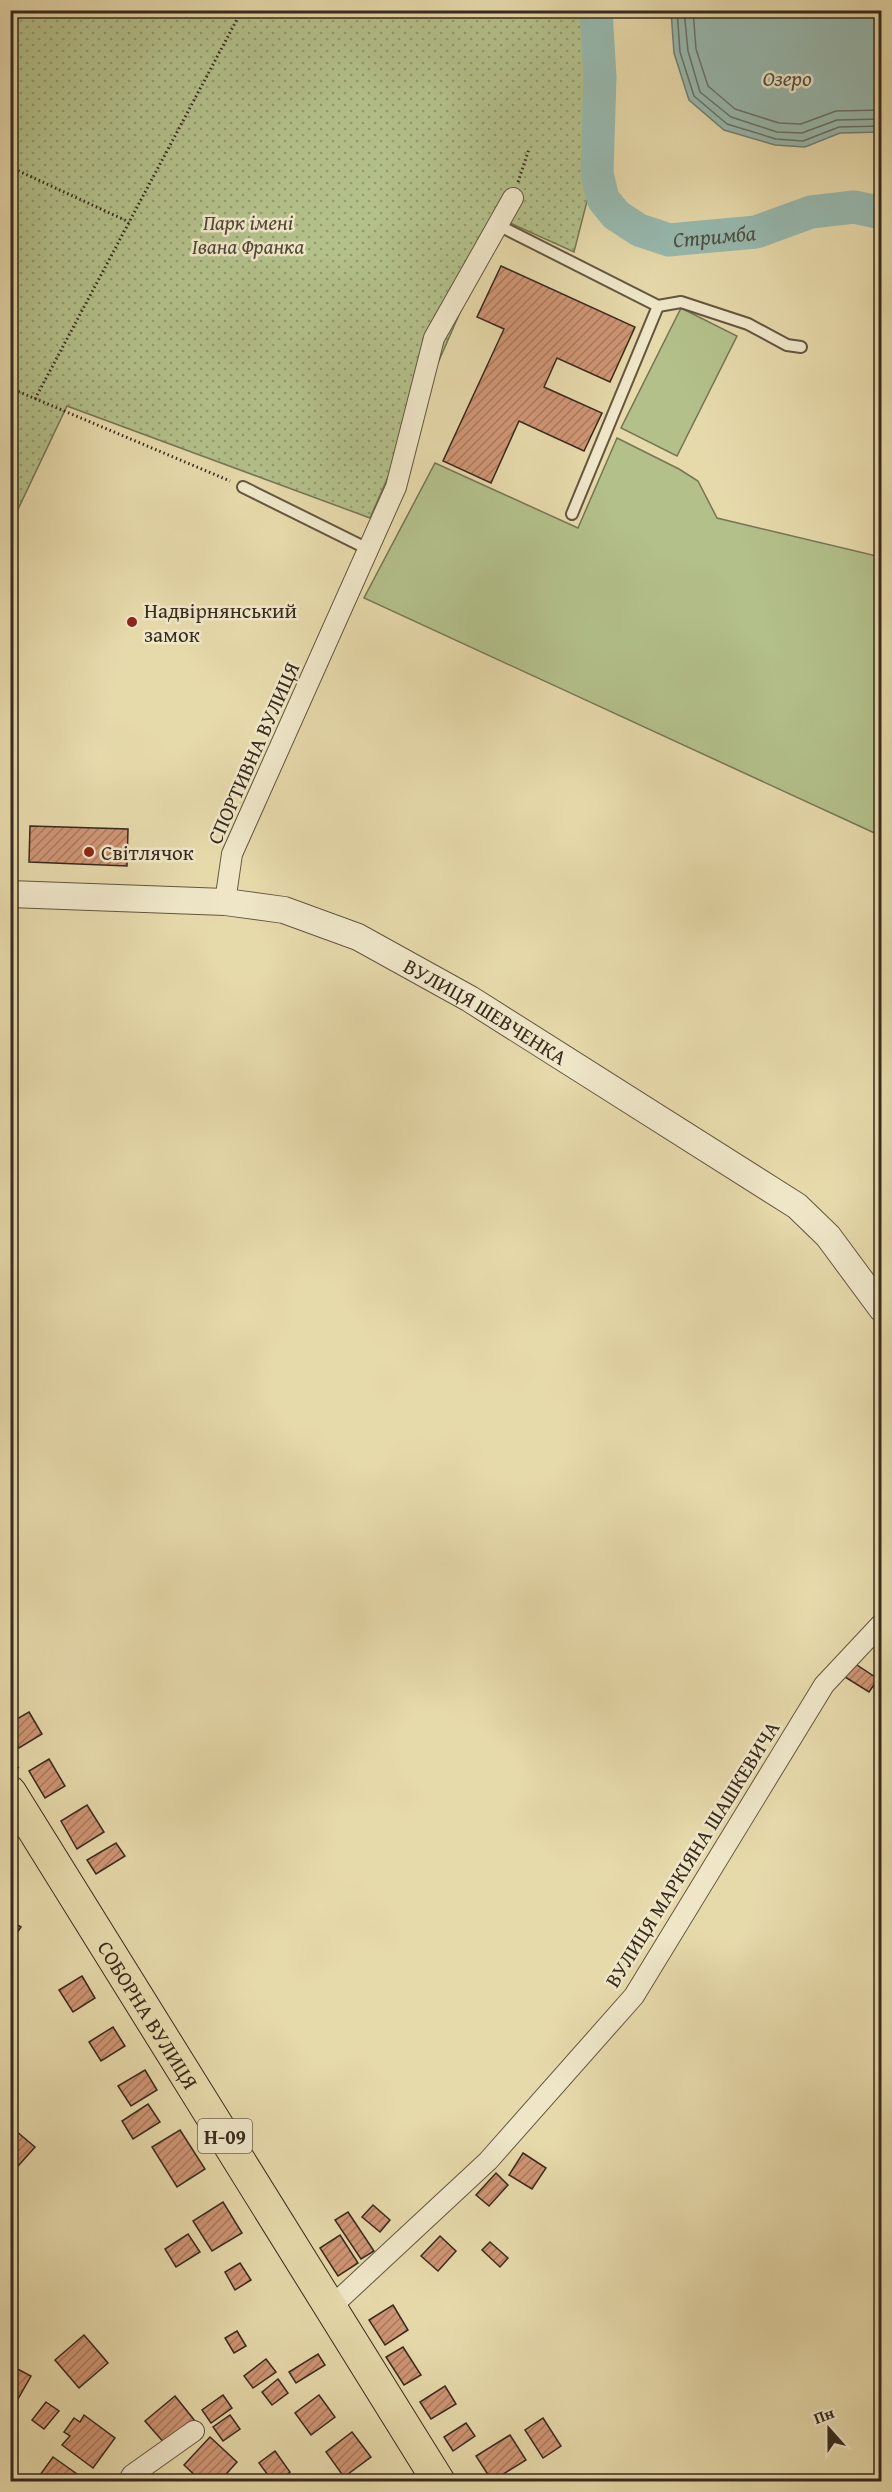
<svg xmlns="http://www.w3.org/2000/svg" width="892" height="2492" viewBox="0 0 892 2492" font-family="'Gentium Book Plus',serif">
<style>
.green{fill:#b3c08a;stroke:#767554;stroke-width:1.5}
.park{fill:url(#park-dots);stroke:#767554;stroke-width:1.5}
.water{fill:#97b9af;stroke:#718075;stroke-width:1.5}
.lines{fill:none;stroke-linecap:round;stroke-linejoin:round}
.shore{stroke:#687266;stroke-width:1.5}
.river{stroke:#97b9af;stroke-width:33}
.building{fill:url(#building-hatch);stroke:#382a1d;stroke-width:1.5}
.service-casing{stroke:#645640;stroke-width:14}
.minor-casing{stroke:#645640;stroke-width:22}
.tertiary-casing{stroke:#645640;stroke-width:28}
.primary-casing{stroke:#382a1d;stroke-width:34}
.path{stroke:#382a1d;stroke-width:3;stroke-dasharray:1.5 3;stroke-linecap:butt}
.service{stroke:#efe6c8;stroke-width:10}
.minor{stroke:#efe6c8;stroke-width:20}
.tertiary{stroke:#efe6c8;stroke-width:26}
.primary{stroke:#e6d9aa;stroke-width:32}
.poi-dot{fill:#8f2418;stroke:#efe6c8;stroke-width:2}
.labels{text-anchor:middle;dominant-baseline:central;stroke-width:5;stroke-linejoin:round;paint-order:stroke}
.shield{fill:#efe6c8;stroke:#6f6250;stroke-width:1.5}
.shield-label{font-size:20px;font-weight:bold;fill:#382a1d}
.park-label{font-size:21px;font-style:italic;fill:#514833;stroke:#efe6c8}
.poi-label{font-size:21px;fill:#382a1d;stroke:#efe6c8;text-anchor:start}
.street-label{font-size:21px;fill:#382a1d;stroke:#efe6c8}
.water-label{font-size:22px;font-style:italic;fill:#504e42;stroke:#efe6c8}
</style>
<defs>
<pattern id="park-dots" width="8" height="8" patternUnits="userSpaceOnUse" patternTransform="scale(1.5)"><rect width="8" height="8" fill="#b3c08a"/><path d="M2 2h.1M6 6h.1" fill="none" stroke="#939c70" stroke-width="1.8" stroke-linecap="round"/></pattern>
<pattern id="building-hatch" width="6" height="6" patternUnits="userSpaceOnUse" patternTransform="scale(1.5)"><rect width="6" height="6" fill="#cf9574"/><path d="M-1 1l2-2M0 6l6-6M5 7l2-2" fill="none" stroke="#a97a5f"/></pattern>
</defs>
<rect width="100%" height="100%" fill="#e6d9aa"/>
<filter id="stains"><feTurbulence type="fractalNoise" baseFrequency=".00333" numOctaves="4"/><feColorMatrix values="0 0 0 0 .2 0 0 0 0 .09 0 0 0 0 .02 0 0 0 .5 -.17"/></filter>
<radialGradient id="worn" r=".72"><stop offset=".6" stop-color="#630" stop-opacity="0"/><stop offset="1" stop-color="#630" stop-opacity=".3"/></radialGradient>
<g class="green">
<polygon points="681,308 737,336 677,456 621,428"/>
<polygon points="617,438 679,469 698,481 717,518 881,557 881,836 364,598 435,463 578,528"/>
</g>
<polygon class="park" points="11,11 602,11 597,162 574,252 501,219 370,518 67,406 11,524"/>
<polygon class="water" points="671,11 881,11 881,132 840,133 805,147 775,145 724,130 689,100 674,53"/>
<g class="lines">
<g class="shore">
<polyline points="677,10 680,52 694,96 727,124 776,139 803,141 839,127 882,126"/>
<polyline points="684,10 688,51 700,92 731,117 777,132 802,133 837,120 882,119"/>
<polyline points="693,10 696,49 708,86 735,109 779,123 801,124 836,111 882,110"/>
</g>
<path class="river" id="s1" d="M596 10 600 77 597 173 603 199 616 215 639 230 669 240 756 232 811 212 854 207 882 213"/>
</g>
<g class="building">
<polygon points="501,266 635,327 610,382 557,358 544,387 602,413 584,451 519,421 491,483 443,461 504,329 477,317"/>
<polygon points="30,826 128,829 127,866 29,862"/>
<polygon points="854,1663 878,1679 869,1692 845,1677"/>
<polygon points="29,1712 42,1734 19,1748 10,1734 10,1723"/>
<polygon points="49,1759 65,1786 45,1798 29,1771"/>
<polygon points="87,1805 104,1832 77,1849 61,1821"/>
<polygon points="116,1843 125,1856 96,1874 87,1860"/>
<polygon points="10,1920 21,1927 10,1943"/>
<polygon points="82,1976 95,1998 73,2012 59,1990"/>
<polygon points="113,2027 125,2046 101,2061 89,2042"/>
<polygon points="145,2070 157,2090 131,2106 118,2086"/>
<polygon points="148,2104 160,2122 133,2139 122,2121"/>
<polygon points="10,2126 35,2147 10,2175"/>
<polygon points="180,2130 205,2169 177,2187 152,2147"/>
<polygon points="523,2153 546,2168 532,2189 509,2175"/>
<polygon points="496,2173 508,2185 489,2206 476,2195"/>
<polygon points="223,2202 242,2233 212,2251 193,2221"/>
<polygon points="373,2205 390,2220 380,2232 362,2217"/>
<polygon points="348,2212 374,2251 361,2259 335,2220"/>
<polygon points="188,2234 200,2252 176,2267 165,2249"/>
<polygon points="340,2235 358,2263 338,2276 320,2248"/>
<polygon points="440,2236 456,2251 438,2271 421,2256"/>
<polygon points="490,2242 508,2258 500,2267 482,2250"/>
<polygon points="240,2263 251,2280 235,2290 225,2272"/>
<polygon points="393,2305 408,2330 385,2345 369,2320"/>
<polygon points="237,2331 246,2346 234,2353 225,2338"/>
<polygon points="84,2335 108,2363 79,2388 55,2360"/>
<polygon points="403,2347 421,2375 404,2385 386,2357"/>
<polygon points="318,2354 325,2365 296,2383 289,2372"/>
<polygon points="266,2359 276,2372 253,2388 244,2376"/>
<polygon points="10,2365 31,2376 14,2406 10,2404"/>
<polygon points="278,2379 288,2393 272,2405 262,2392"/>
<polygon points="445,2386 456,2404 431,2419 420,2402"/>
<polygon points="223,2395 232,2408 211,2423 202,2410"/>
<polygon points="319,2395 335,2417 311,2435 295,2413"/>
<polygon points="175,2396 195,2421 166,2445 145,2421"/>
<polygon points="46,2402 59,2411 44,2429 32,2420"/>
<polygon points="84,2415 115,2438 93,2468 62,2445 70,2436 64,2432 74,2418 80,2422"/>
<polygon points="230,2415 240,2429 223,2441 213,2427"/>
<polygon points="543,2418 561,2446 543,2458 525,2430"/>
<polygon points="466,2423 475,2436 453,2451 444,2437"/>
<polygon points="352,2432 371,2457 344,2477 326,2452"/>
<polygon points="510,2435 526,2460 492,2481 476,2456"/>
<polygon points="210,2437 237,2462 219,2482 202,2482 184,2465"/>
<polygon points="275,2451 290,2472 278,2482 273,2482 259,2463"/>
<polygon points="53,2457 87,2481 35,2482"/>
</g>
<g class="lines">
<defs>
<g id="service">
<polyline points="498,225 658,306 681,302 748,324 787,345 801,347"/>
<polyline points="243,487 370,550"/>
<polyline points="572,514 658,306"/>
</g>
<g id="minor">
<polyline points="225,902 232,854 396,487 434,338 513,198"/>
<polyline points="331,2307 488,2161 634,1996 824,1685 882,1623"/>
<polyline points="128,2482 132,2475 194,2431"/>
</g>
<g id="tertiary">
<path id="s2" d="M10 894 225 902 284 910 358 937 470 999 797 1206 828 1236 882 1309"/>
</g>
<g id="primary">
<path id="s3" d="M10 1792 439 2482"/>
</g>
</defs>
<use href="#service" class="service-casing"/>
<use href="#minor" class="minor-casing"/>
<use href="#tertiary" class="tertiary-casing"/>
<use href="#primary" class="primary-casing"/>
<g class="path">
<polyline points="10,167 129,222"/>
<polyline points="518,182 529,149"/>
<polyline points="10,388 230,481"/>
<polyline points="35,399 242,10"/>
<polyline points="10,1756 19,1770"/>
</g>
<use href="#service" class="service"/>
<use href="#minor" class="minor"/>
<use href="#tertiary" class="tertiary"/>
<use href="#primary" class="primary"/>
</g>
<g class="poi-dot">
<circle cx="132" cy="622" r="6"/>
<circle cx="89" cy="852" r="6"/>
</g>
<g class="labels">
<rect class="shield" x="198" y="2119" width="54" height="34" rx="4.5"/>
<g class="shield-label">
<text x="225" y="2136">Н-09</text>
</g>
<g class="park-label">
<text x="248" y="222">Парк імені<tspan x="248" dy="24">Івана Франка</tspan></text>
</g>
<g class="poi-label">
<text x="144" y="610">Надвірнянський<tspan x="144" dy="24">замок</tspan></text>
<text x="101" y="852">Світлячок</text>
</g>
<g class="street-label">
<text transform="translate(253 753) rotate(-66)">СПОРТИВНА ВУЛИЦЯ</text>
<text stroke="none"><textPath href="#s2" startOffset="501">ВУЛИЦЯ ШЕВЧЕНКА</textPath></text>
<text transform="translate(692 1854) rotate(-58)">ВУЛИЦЯ МАРКІЯНА ШАШКЕВИЧА</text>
<text stroke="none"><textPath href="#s3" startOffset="262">СОБОРНА ВУЛИЦЯ</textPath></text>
</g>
<g class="water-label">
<text x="787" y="78">Озеро</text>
<text stroke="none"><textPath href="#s1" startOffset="315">Стримба</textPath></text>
</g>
</g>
<rect width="892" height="2492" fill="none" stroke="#e6d9aa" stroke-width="36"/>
<rect x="12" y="12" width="868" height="2468" fill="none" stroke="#382a1d" stroke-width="3"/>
<rect x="18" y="18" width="856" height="2456" fill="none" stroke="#382a1d" stroke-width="1.5"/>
<g transform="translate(829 2429) rotate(339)" stroke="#efe6c8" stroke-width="4.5" paint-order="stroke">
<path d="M0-4.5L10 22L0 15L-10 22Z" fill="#382a1d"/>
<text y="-9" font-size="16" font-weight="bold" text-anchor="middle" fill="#382a1d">Пн</text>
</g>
<rect width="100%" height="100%" filter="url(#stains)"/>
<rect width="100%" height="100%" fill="url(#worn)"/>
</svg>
